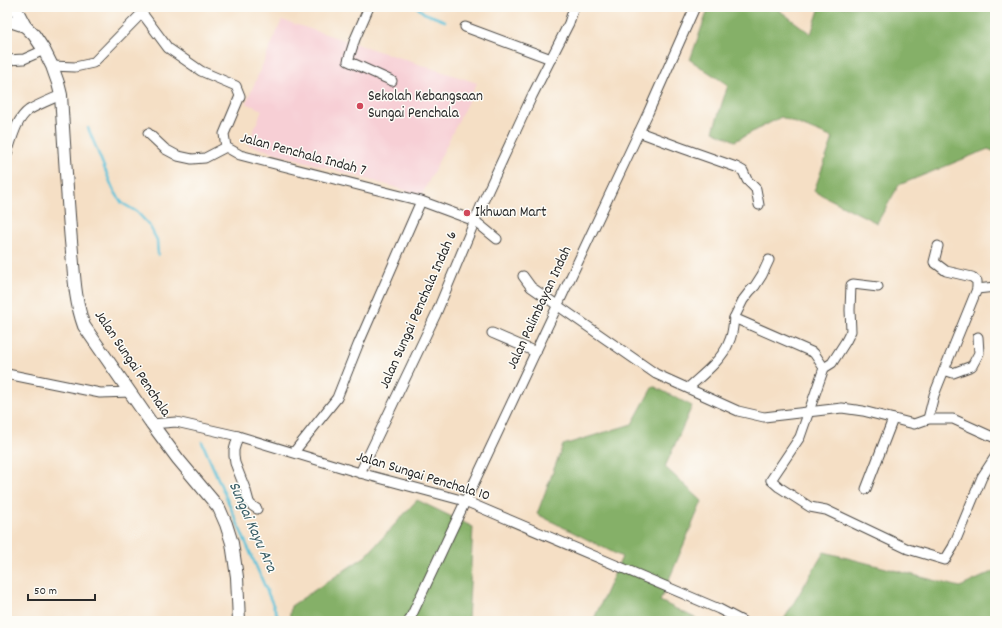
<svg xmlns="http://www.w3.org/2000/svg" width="1002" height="628" viewBox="0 0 1002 628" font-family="Dekko,sans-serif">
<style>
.built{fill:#f7cfd5}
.forest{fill:#85b067;stroke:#586e49}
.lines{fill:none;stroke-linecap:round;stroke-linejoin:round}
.stream{stroke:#5bc1d9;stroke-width:2.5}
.minor-casing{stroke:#494642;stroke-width:11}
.tertiary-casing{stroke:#494642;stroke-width:14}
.minor{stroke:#fff;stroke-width:9}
.tertiary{stroke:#fff;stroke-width:12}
.poi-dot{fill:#d1495b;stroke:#fdfcf7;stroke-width:1.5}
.labels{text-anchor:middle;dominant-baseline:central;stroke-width:3;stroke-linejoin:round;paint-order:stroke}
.poi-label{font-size:15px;fill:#2b2b2b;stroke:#fdfcf7;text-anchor:start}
.street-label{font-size:15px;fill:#2b2b2b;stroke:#fdfcf7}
.water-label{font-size:16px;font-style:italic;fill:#3c6068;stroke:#fdfcf7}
</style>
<rect width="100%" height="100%" fill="#fdfcf7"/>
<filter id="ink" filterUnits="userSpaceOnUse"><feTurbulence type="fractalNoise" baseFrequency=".025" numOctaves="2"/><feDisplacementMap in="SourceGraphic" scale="8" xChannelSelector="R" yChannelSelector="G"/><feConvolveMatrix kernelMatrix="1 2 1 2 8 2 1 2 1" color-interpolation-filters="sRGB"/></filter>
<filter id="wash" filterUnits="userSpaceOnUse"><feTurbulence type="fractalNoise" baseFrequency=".012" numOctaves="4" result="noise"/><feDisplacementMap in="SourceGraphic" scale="16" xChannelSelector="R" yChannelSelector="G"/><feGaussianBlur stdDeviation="0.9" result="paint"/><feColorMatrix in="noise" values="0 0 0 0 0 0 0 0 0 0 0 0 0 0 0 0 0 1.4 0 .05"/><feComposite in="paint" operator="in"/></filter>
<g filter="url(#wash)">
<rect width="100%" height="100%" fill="#f5dfc5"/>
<polygon class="built" points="282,20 477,83 422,195 248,145 262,110 246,103"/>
<g class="forest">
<polygon points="709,7 775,7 811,34 820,7 995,7 995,152 988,149 899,185 877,223 814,191 833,138 781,117 735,141 713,131 728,85 690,60"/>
<polygon points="653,386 692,406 665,467 702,501 660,601 701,621 593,621 622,557 537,514 563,445 632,424"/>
<polygon points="417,500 473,527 468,621 289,621 291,606 366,556"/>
<polygon points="824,552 960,587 995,571 995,621 783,621"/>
</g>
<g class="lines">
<g class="stream">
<polyline points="417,7 424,13 445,21"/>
<polyline points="88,128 113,189 122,203 137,212 149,225 157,240 158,255"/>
<polyline points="202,442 280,621"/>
</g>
</g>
</g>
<g filter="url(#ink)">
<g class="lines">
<defs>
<g id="minor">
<polyline points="140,7 142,13 168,48 201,71 236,86 240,96 224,134 226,147 240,155 421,201 475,221 497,239"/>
<polyline points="369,7 355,39 348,61 392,81"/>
<polyline points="465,27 551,59"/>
<polyline points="7,60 24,59 44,50"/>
<polyline points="52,66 75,67 93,63 142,13"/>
<polyline points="639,132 682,148 736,167 743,171 747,180 756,189 759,205"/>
<polyline points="148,133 165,149 178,156 192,159 205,158 226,147"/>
<path d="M7 154C12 139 16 119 29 110 37 105 52 99 61 95"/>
<polyline points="938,246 934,262 946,271 972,277 977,281 977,289 944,370"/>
<polyline points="769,260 762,275 755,286 750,291 743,300 734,318 814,353 824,368 800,437 771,480 779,487 810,507 826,510 908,549 945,560 953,547 982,477 995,457"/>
<polyline points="523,276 531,287 656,374 738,411 764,417 842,408 863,411 914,424 928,419 953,419 995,438"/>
<polyline points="977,289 995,287"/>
<polyline points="492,333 536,352"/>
<polyline points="824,368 832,363 846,341 851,331 850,310 851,285 853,284 878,287"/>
<polyline points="7,374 100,393 131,392"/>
<path d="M688 388C701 376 723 359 729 342 733 334 733 326 734 318"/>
<polyline points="928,419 934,395 944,370 953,373 972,366 979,353 978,337"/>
<polyline points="152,424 176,422 238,436 360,473 465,501 719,609 742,621"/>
<polyline points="238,436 234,450 234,456 235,463 246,491 249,502 251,505 257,509"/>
<polyline points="294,452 337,398 358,345 421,201"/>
<polyline points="360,473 436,314 481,206 532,96 569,23 574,7"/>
<polyline points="866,489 893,419"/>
<polyline points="409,621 648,113 695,7"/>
</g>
<g id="tertiary">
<path d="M15 7 25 26 34 35 44 50 52 66 58 83 61 95C64 144 67 193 71 241 74 270 74 299 84 326L152 424 178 459 219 508 226 524 232 543 237 577 239 621"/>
<polyline points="7,20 25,26"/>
</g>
</defs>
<use href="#minor" class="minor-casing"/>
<use href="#tertiary" class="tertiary-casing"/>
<use href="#minor" class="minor"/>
<use href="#tertiary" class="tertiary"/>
</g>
</g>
<g class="poi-dot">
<circle cx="360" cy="106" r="4"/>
<circle cx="467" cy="213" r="4"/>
</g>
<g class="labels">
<g class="poi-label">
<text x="368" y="97">Sekolah Kebangsaan<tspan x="368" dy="17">Sungai Penchala</tspan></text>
<text x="475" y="213">Ikhwan Mart</text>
</g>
<g class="street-label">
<text transform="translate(303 155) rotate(15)">Jalan Penchala Indah 7</text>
<text transform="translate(540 308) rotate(-65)">Jalan Palimbayan Indah</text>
<text transform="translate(419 310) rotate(-66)">Jalan Sungai Penchala Indah 6</text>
<text transform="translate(132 364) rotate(56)">Jalan Sungai Penchala</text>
<text transform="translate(423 477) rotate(17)">Jalan Sungai Penchala 10</text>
</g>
<g class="water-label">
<text transform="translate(252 527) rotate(66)">Sungai Kayu Ara</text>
</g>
</g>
<rect width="1002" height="628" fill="none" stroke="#fdfcf7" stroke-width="24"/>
<path d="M28 594v6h67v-6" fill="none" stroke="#2b2b2b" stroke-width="2"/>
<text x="34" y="594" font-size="12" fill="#2b2b2b" stroke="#fdfcf7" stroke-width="3" paint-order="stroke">50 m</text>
</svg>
